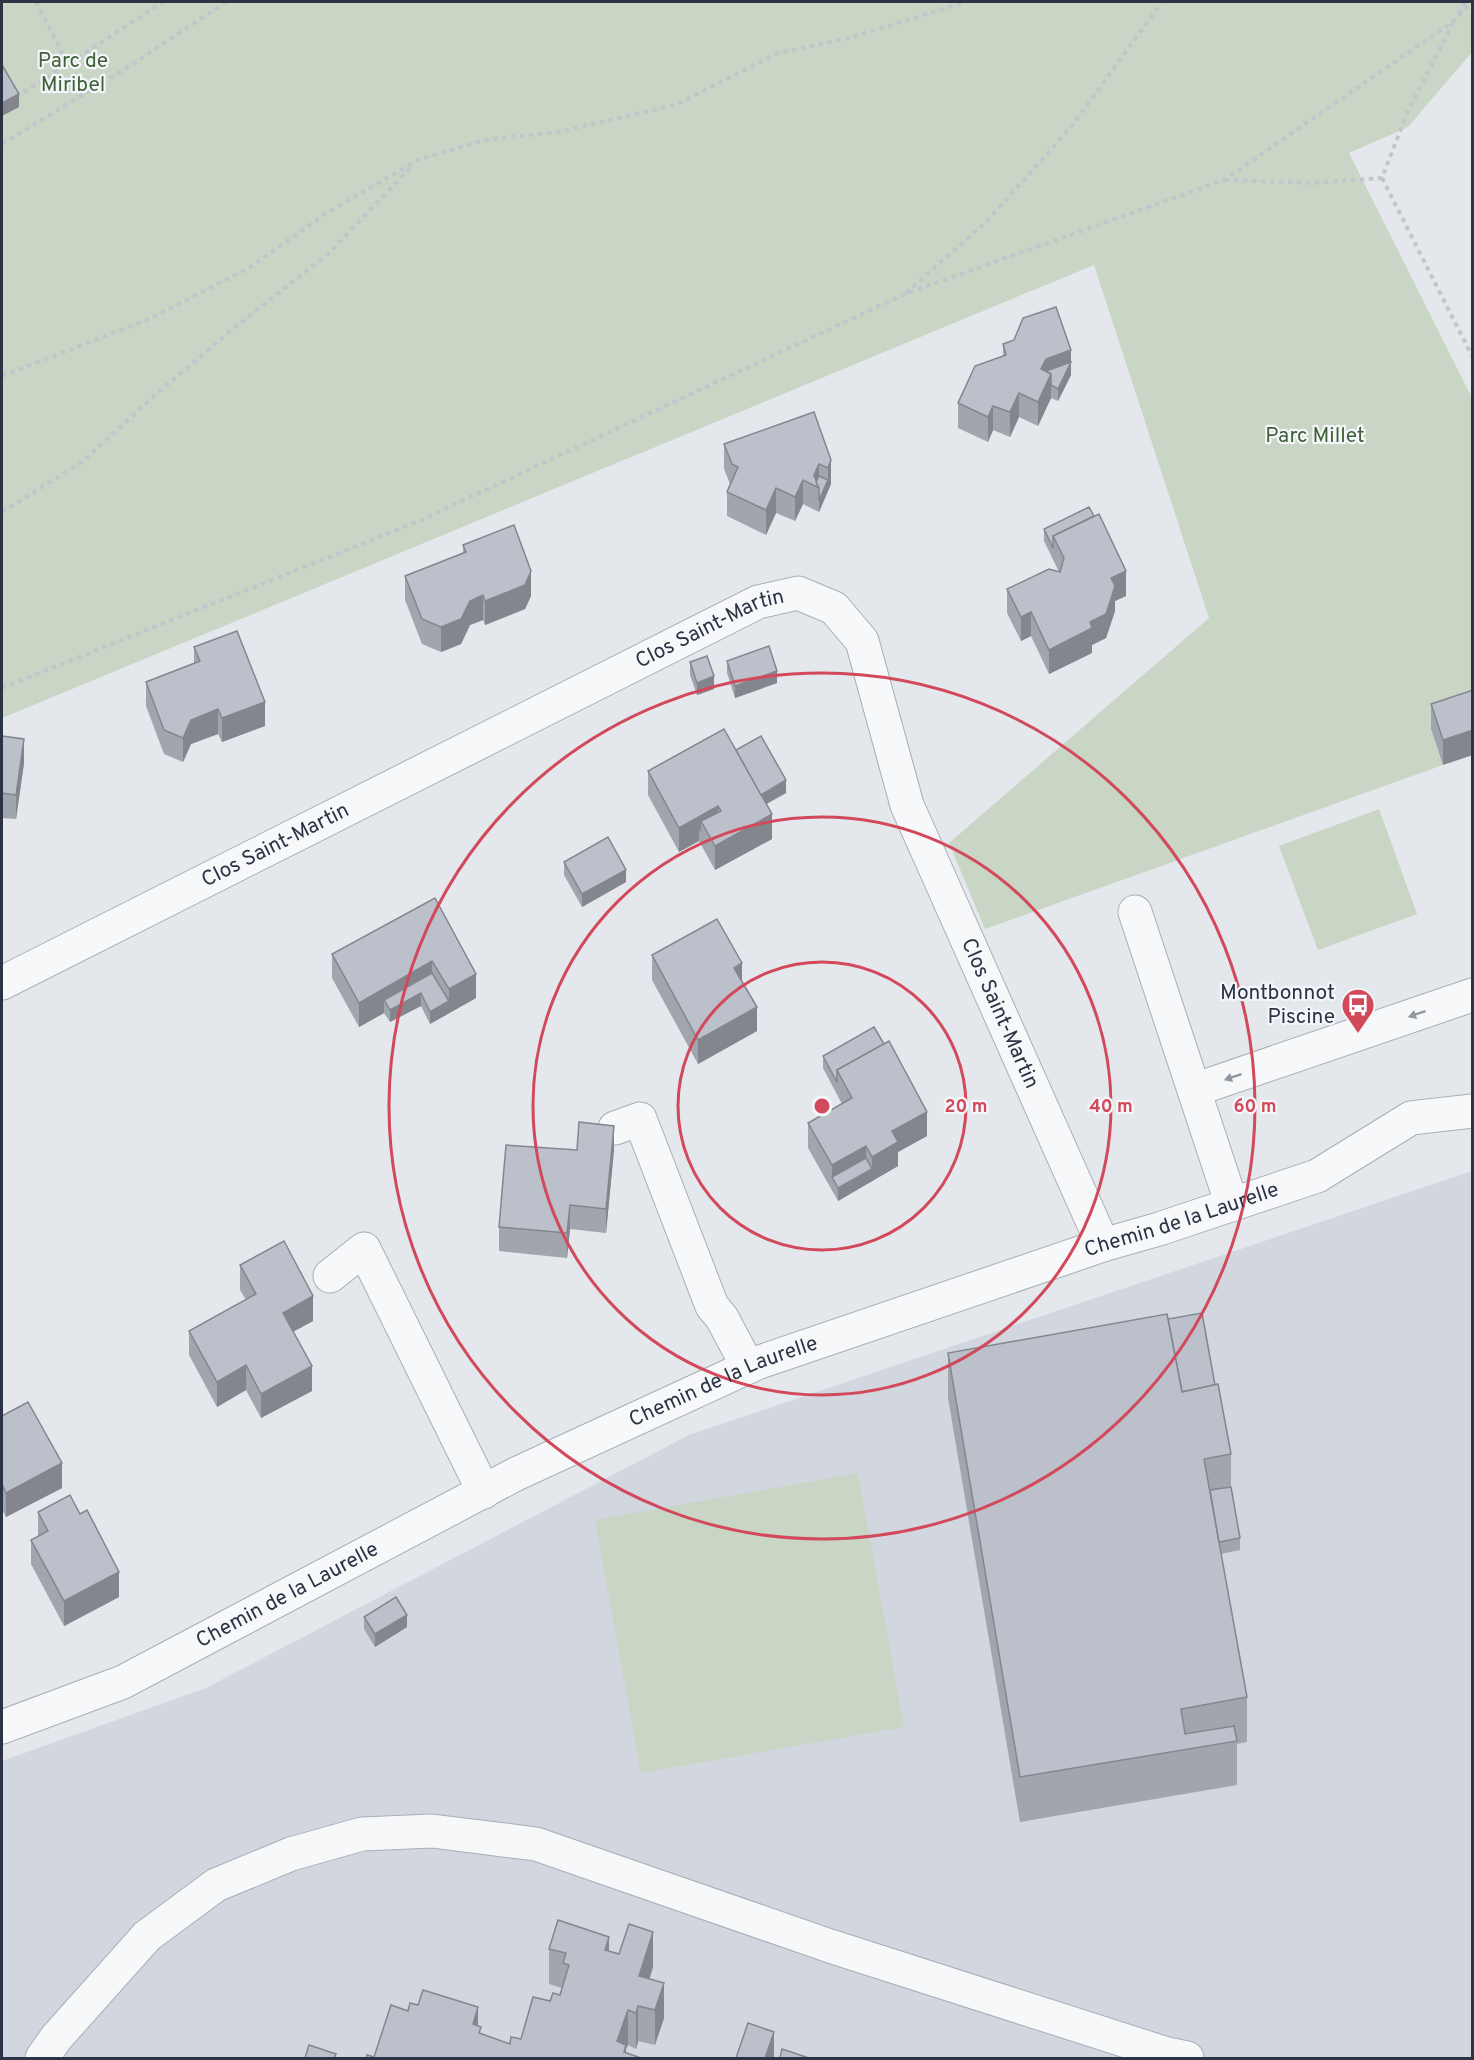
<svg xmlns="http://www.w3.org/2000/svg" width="1474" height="2060" viewBox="0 0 1474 2060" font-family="Overpass,sans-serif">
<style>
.built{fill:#d2d6de}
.green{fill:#c9d6c5}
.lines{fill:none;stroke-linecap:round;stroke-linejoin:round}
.minor-casing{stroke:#a9aeb7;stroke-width:35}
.path{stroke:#c2c5cb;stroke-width:4;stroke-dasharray:4.5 4.5;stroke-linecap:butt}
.minor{stroke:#f7f8fa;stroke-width:33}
.wall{fill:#a1a5ae}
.shaded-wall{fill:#83868d}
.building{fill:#bbc0ca;stroke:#83868d;stroke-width:1.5}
.oneway{fill:#9196a0}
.ring{fill:none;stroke:#d1495b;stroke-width:3}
.labels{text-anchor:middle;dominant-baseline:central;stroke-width:4.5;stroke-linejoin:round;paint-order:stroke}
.park-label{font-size:21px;fill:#3f6138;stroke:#f4f6f9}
.street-label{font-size:21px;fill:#2b3445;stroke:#f4f6f9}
.poi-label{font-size:21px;fill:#2b3445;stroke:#f4f6f9;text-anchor:end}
.centre{fill:#d1495b;stroke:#f4f6f9;stroke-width:3}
.ring-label{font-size:18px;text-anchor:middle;font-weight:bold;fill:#d1495b;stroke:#f4f6f9;stroke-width:4.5;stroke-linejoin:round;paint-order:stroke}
</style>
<rect width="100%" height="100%" fill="#e4e7ec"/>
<polygon class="built" points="1472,1171 1472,2058 2,2058 2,1761 206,1688 689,1435"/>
<g class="green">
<polygon points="2,2 1472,2 1472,52 1408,127 1349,153 1472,398 1472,714 1431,729 1443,765 985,929 949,843 1209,618 1094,265 2,718"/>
<polygon points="1379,809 1417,914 1318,950 1279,846"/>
<polygon points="858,1473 904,1727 641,1773 595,1520"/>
</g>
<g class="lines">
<defs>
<g id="minor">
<polyline points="1135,912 1232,1205"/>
<path id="s1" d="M2 983 758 602 798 593 834 608 862 641 907 805 1103 1245"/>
<polyline points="1194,1090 1472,995"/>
<polyline points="615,1128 640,1119 712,1306 722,1318 748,1367"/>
<polyline points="330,1276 364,1249 484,1492"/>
<path id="s2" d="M2 1727 123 1682 516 1474 757 1363 1103 1245 1159 1229 1317 1176 1411 1118 1472 1111"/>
<polyline points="42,2058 56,2038 147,1936 216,1885 291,1854 362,1834 432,1831 536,1844 830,1946 1167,2054 1187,2058"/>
</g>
</defs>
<use href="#minor" class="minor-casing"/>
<g class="path">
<polyline points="36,2 68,64 163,2"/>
<polyline points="1458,14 1466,2"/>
<polyline points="16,97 68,64"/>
<polyline points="2,144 125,69 226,2"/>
<polyline points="1382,178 1472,356"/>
<polyline points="1225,180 1314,183 1382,178 1407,113 1453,23"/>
<polyline points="906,293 987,221 1071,127 1162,2"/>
<polyline points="2,376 147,320 249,268 325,214 418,160 484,140 558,132 678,104 778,53 849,38 966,2"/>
<polyline points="2,512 82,462 163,388 234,328 328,254 413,165"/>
<polyline points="2,688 419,521 905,294 1224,180 1454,21 1472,2"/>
</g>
<use href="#minor" class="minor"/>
</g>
<g class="wall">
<polygon points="1014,340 1071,375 1058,401 1051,398 1038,426 1019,417 1010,437 993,430 988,442 958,428 958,403 1003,356 1003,344"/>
<polygon points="724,444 831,460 831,484 819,512 803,504 795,521 776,513 766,535 727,516 727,492 730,484 724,469"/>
<polygon points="1044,529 1126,596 1115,601 1115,611 1106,638 1092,645 1092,653 1049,674 1031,636 1021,641 1007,613 1007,589 1059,572 1044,541"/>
<polygon points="463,545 531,596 525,609 485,625 483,620 470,625 461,644 441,652 422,644 405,600 405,576 463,553"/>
<polygon points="194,647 265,726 222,742 218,734 191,744 183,762 164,754 146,706 146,682 194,663"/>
<polygon points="727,661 777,683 735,698 727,673"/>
<polygon points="690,662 714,689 697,695 690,675"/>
<polygon points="1473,690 1443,765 1431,729 1431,704"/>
<polygon points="2,736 24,763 16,819 2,818"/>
<polygon points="736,750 786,793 766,804 772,839 715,870 699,841 679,852 648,795 648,771"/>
<polygon points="564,862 626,882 582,907 564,875"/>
<polygon points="435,898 476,998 430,1024 421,1006 390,1022 384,1013 359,1027 332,978 332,954"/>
<polygon points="652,955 757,1031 698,1064 652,980"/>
<polygon points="823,1056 927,1136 898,1152 898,1166 838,1201 808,1148 808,1123 842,1104 823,1068"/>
<polygon points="577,1150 614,1150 606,1233 570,1229 567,1258 499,1251 499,1227"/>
<polygon points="240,1265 313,1321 293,1332 312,1391 261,1418 246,1390 217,1407 189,1355 189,1331 246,1300 240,1290"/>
<polygon points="1168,1319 1215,1385 1231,1454 1231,1487 1240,1538 1240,1550 1221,1554 1247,1697 1247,1742 1237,1744 1237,1785 1020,1822 948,1398 948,1353"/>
<polygon points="2,1416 62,1488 6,1517 2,1509"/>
<polygon points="38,1512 119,1597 64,1626 31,1564 31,1540 38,1536"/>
<polygon points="364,1617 407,1627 375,1647 364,1629"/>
<polygon points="549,1949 609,1951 653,1967 649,1979 664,2018 655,2045 638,2041 636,2049 628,2045 626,2049 374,2057 408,2011 478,2026 481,2034 510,2044 521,2039 550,2001 560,1995 562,1988 549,1984"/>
</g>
<g class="shaded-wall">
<polygon points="19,94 19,107 2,116 2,103"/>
<polygon points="1071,350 1071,375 1058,401 1058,389 1051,382 1051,398 1038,426 1038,402 1041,369 1046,359"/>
<polygon points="1019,393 1019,417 1010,437 1010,412"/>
<polygon points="993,406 993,430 988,442 988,417"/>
<polygon points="831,460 831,484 819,512 819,500 828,480 828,468"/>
<polygon points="819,464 819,489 814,475"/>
<polygon points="803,480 803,504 795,521 795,497"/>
<polygon points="776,488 776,513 766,535 766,510"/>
<polygon points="531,571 531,596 525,609 485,625 485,601"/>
<polygon points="1126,571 1126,596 1115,601 1115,611 1106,638 1092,645 1092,653 1049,674 1049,650 1090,622 1111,578"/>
<polygon points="483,595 483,620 470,625 461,644 441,652 441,627 470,601"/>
<polygon points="1031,612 1031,636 1021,641 1021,617"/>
<polygon points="777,671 777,683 735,698 735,686"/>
<polygon points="714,676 714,689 697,695 697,683"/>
<polygon points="265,702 265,726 222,742 222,718"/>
<polygon points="218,709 218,734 191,744 183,762 183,738 191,720"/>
<polygon points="1473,730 1473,755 1443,765 1443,740"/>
<polygon points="24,739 24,763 16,819 16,795"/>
<polygon points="786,780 786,793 756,810 756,797"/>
<polygon points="718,806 718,824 701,821 701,833 699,829 699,841 679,852 679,828"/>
<polygon points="772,814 772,839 715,870 715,846"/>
<polygon points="626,870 626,882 582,907 582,894"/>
<polygon points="432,961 432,986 384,1000 384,1013 359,1027 359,1003"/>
<polygon points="742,963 742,988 734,968"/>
<polygon points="476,974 476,998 430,1024 430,1012 449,1001 449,989"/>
<polygon points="421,993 421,1006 390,1022 390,1010"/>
<polygon points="757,1007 757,1031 698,1064 698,1040"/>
<polygon points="927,1112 927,1136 898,1152 898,1166 838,1201 838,1188 872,1169 872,1157 892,1131"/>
<polygon points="614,1126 614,1150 606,1233 606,1209"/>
<polygon points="866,1146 866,1170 832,1177 832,1165"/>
<polygon points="570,1205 570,1229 567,1258 567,1233"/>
<polygon points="313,1296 313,1321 283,1337 283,1313"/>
<polygon points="246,1365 246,1390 217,1407 217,1382"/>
<polygon points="312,1366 312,1391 261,1418 261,1394"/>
<polygon points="62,1463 62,1488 6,1517 6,1493"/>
<polygon points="119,1572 119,1597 64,1626 64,1601"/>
<polygon points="407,1615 407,1627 375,1647 375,1634"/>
<polygon points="653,1932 653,1967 641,2007 639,1976"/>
<polygon points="609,1937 609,1972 605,1950"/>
<polygon points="664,1983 664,2018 655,2045 655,2010"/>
<polygon points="638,2006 638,2041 636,2049 636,2013"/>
<polygon points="478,2007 478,2042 473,2024"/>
<polygon points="628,2010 628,2045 626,2049 626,2058 617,2041"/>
<polygon points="774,2032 774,2058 765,2058"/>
</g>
<g class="building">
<polygon points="2,65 19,94 2,103"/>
<polygon points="1056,307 1071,350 1046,359 1041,369 1051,374 1038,402 1019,393 1010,412 993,406 988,417 958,403 975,366 1006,355 1003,344 1014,340 1023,318"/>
<polygon points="1071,362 1058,389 1051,385 1051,374 1046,371"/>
<polygon points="814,412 831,460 828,468 819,464 814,475 819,488 803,480 795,497 776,488 766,510 727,492 738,467 732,464 724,444"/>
<polygon points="819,476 828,480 819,500 819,488 816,482"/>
<polygon points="1089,507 1094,516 1053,536 1053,548 1044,529"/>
<polygon points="1099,514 1126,571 1111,578 1115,586 1106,614 1090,622 1092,628 1049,650 1031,612 1021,617 1007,589 1049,569 1060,572 1064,558 1053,536"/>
<polygon points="514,525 531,571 525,585 485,601 483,595 470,601 461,619 441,627 422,619 405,576 466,552 463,545"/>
<polygon points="237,631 265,702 222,718 218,709 191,720 183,738 164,730 146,682 200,661 194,647"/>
<polygon points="769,646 777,671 735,686 727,661"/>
<polygon points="707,656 714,676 697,683 690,662"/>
<polygon points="1473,690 1473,730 1443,740 1431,704"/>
<polygon points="724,729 772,814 715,846 701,821 721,811 718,806 679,828 648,771"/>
<polygon points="2,736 24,739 16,795 2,793"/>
<polygon points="761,736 786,780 761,795 736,750"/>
<polygon points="608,837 626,870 582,894 564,862"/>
<polygon points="435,898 476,974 449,989 432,961 359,1003 332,954"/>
<polygon points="717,919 742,963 734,968 757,1007 698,1040 652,955"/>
<polygon points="432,973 449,1001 430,1012 421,993 390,1010 384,1000"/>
<polygon points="874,1027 884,1044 837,1070 837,1082 823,1056"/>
<polygon points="889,1041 927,1112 892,1131 898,1142 872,1157 866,1146 832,1165 808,1123 852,1098 837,1070"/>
<polygon points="579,1122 614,1126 606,1209 570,1205 567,1233 499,1227 506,1145 577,1150"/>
<polygon points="866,1158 872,1169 838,1188 832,1177"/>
<polygon points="284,1241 313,1296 283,1313 312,1366 261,1394 246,1365 217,1382 189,1331 256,1294 240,1265"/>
<polygon points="1202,1313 1215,1385 1182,1392 1168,1319"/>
<polygon points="1167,1314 1182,1392 1218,1384 1231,1454 1204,1459 1247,1697 1181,1709 1185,1734 1234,1726 1237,1741 1020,1777 948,1353"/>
<polygon points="28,1402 62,1463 6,1493 2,1484 2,1416"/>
<polygon points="1231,1487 1240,1538 1219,1542 1210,1490"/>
<polygon points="70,1495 80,1514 87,1510 119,1572 64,1601 31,1540 48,1531 38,1512"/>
<polygon points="396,1597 407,1615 375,1634 364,1617"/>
<polygon points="558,1920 609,1937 605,1950 619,1954 629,1924 653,1932 639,1976 664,1983 655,2010 638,2006 636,2013 628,2010 617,2041 626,2045 624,2052 641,2058 366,2058 367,2055 374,2057 391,2005 408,2011 410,2003 418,2005 423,1990 478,2007 473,2024 481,2027 479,2033 510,2044 511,2037 521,2039 533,1997 550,2001 553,1993 560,1995 569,1965 563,1963 566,1953 549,1949"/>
<polygon points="748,2023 774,2032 765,2058 736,2058"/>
<polygon points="309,2045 336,2054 334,2058 305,2058"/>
<polygon points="782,2049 809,2058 780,2058"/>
</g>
<defs><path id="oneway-solid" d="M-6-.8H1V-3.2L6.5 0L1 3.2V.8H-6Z" transform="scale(1.5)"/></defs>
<g class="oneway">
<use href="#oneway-solid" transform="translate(1417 1014) rotate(161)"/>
<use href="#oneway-solid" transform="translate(1233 1077) rotate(161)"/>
</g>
<g class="ring">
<circle cx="822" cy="1106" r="144"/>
<circle cx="822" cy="1106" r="289"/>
<circle cx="822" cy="1106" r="433"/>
</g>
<defs>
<symbol id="bus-pin" viewBox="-11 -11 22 30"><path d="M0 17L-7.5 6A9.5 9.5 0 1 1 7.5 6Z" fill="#d1495b" stroke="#f4f6f9"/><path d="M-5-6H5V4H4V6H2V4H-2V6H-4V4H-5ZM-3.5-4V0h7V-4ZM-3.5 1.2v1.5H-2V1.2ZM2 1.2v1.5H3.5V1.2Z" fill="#fff"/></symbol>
</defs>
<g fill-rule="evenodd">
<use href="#bus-pin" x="1339" y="986" width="38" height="52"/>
</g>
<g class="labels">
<g class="park-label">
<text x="73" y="61">Parc de<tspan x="73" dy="24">Miribel</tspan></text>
<text x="1315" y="436">Parc Millet</text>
</g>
<g class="street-label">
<text stroke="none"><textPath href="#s1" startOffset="792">Clos Saint-Martin</textPath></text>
<text stroke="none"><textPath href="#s1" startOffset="306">Clos Saint-Martin</textPath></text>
<text stroke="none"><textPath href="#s1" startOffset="1368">Clos Saint-Martin</textPath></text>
<text stroke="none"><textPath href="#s2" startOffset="1287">Chemin de la Laurelle</textPath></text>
<text stroke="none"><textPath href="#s2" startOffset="801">Chemin de la Laurelle</textPath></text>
<text stroke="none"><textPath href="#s2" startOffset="315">Chemin de la Laurelle</textPath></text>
</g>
<g class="poi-label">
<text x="1335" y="993">Montbonnot<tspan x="1335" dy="24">Piscine</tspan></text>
</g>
</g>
<circle cx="822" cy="1106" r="9" class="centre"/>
<g class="ring-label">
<text x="966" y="1112">20 m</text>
<text x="1111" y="1112">40 m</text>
<text x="1255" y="1112">60 m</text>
</g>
<rect width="1474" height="2060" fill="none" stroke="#2b3445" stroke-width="6"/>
</svg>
